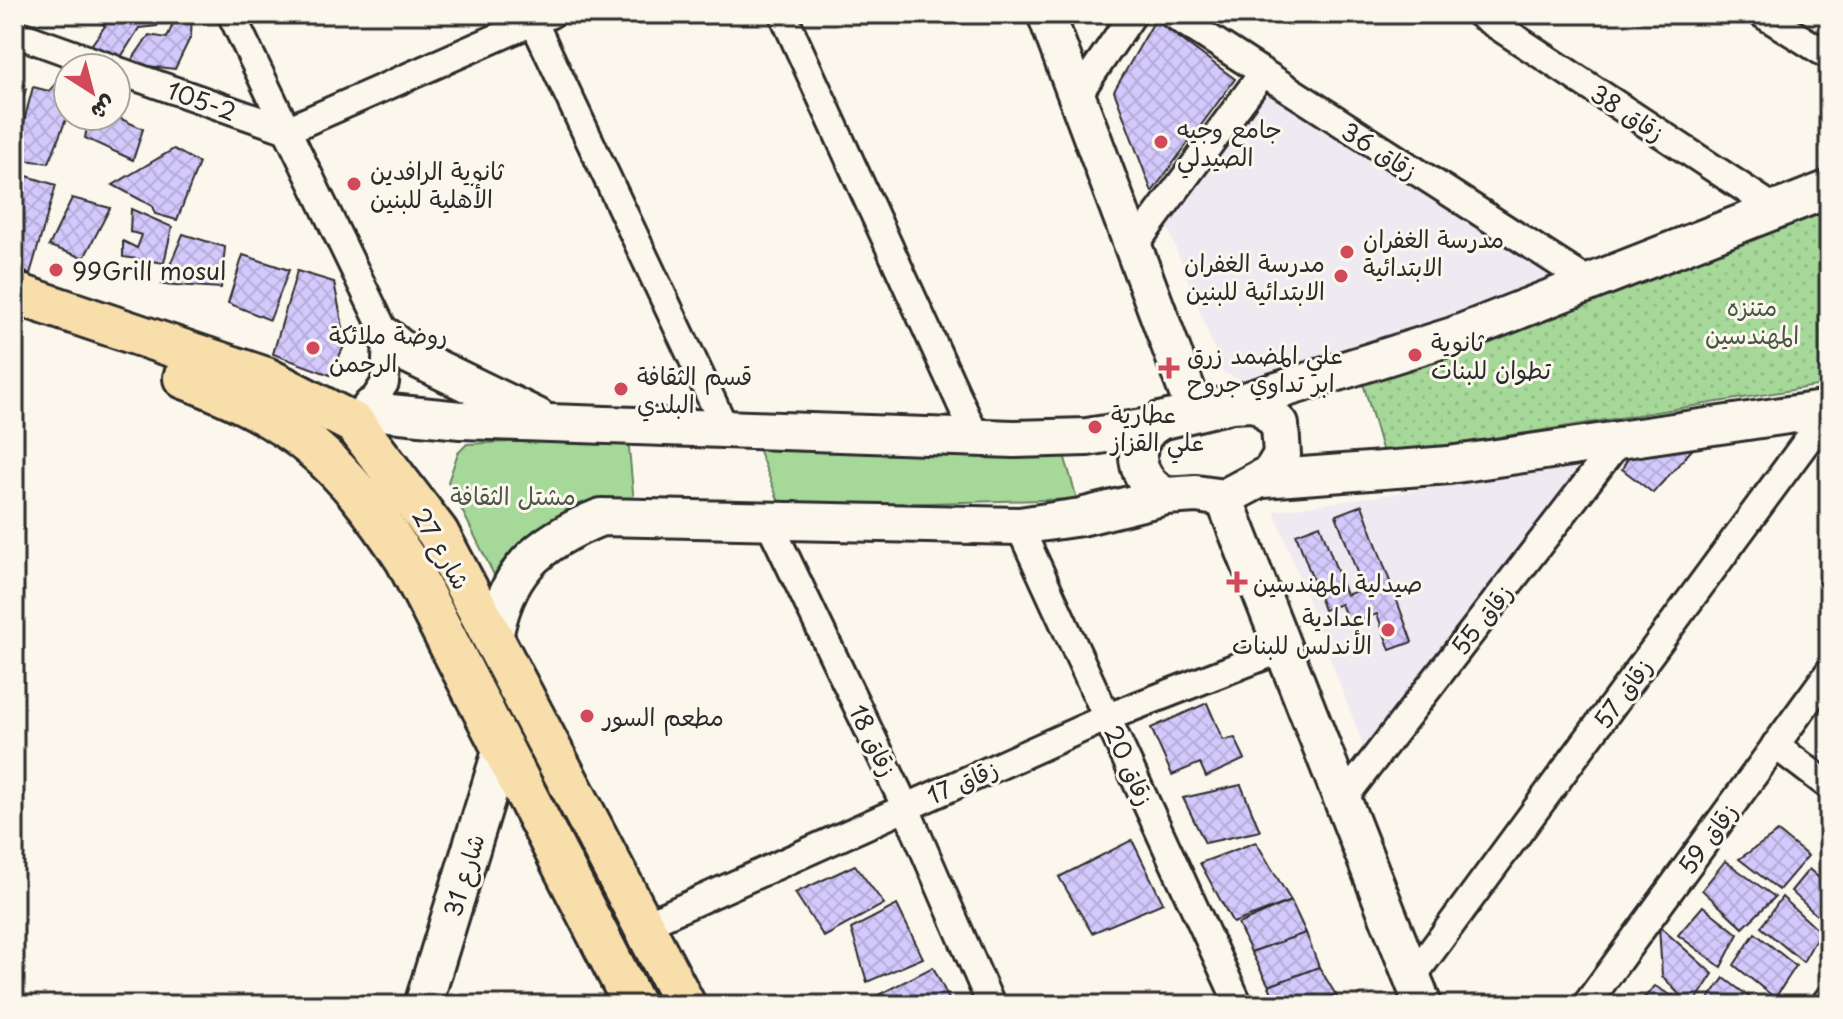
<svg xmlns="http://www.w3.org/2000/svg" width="1843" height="1019" viewBox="0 0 1843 1019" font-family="'Playpen Sans','Playpen Sans Arabic',sans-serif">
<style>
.built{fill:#efe9f1}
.green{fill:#a6d899;stroke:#688262;stroke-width:2}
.park{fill:url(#park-dots);stroke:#688262;stroke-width:2}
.building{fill:url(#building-cross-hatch);stroke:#2b2b2b;stroke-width:2}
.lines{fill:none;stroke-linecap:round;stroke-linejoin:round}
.street-casing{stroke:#2b2b2b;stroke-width:32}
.secondary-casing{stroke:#2b2b2b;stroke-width:42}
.primary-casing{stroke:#2b2b2b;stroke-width:46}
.street{stroke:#fbf7ec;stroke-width:26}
.secondary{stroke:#fbf7ec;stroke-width:36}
.primary{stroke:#f8deab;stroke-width:40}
.poi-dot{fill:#d1495b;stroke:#fbf7ec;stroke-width:3}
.labels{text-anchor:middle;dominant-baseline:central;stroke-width:6;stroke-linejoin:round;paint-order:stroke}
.street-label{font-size:24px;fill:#2b2b2b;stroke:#fbf7ec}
.poi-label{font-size:24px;fill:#2b2b2b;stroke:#fbf7ec;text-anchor:start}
.park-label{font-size:24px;fill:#4a5646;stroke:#fbf7ec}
</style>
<defs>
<pattern id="park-dots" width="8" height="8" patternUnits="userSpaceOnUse" patternTransform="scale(2)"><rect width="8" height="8" fill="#a6d899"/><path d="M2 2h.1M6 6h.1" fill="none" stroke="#8fba84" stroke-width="1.8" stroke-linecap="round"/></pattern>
<pattern id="building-cross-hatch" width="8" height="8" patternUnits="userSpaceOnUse" patternTransform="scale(2)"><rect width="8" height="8" fill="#d3c9fc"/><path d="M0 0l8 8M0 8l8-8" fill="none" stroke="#b5add8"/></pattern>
</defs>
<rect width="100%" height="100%" fill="#fbf7ec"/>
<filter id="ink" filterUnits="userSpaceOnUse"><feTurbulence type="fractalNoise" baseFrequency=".0125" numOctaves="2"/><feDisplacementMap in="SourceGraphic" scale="16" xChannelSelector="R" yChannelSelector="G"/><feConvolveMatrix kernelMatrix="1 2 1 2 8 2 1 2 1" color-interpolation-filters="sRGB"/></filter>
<g filter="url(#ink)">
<g class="built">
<polygon points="1264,82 1557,279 1246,382 1223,372 1167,225"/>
<polygon points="1586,466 1365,750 1274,511"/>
</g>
<g class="green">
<polygon points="628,436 634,504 592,507 501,563 494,575 448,482 458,453 467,444"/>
<polygon points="757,446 1062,448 1077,499 781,507"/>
</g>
<polygon class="park" points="1829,211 1829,384 1384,456 1363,383"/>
<g class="building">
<polygon points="93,14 162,14 157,26 139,28 118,62 90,47 105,26"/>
<polygon points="177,14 192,14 191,36 175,69 129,64 149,35 167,38"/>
<polygon points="1155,20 1235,79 1152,192 1114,91"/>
<polygon points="58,81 68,82 68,114 49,163 14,159 33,87 49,91"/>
<polygon points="14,85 26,89 14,122"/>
<polygon points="89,116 115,116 143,129 133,160 85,138"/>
<polygon points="174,149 199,163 177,220 155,214 152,206 113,185"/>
<polygon points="14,172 56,185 30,274 14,268"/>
<polygon points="72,198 110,208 84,258 49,246"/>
<polygon points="131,209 172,227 164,263 123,257 123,241 137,248 142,235 130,232"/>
<polygon points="183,234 225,247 221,288 162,284"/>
<polygon points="243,255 289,270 270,320 228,303"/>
<polygon points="297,271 334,282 346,342 330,375 273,354"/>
<polygon points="1699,442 1653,493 1622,469 1632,451"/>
<polygon points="1362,505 1412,642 1390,650 1377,614 1349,624 1341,604 1324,610 1296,534 1320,525 1346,595 1363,589 1336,515"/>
<polygon points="1207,703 1223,740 1235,738 1245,759 1206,777 1200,763 1172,775 1151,728"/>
<polygon points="1241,785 1260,831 1205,843 1183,798"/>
<polygon points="1778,832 1808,856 1779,890 1739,859"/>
<polygon points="1132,840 1163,903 1092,933 1059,877"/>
<polygon points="1256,842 1291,901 1233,923 1200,863"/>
<polygon points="1725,861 1775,897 1743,928 1702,890"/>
<polygon points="855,865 884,904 824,937 795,893"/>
<polygon points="1809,869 1829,887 1829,927 1791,891"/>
<polygon points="1782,897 1820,932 1803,962 1761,927"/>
<polygon points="1291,901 1306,933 1251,952 1238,924"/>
<polygon points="897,905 923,958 867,982 851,929"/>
<polygon points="1703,906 1738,934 1721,967 1678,935"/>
<polygon points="1659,926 1713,974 1693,1005 1689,1005 1662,976"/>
<polygon points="1306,933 1319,967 1269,986 1251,952"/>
<polygon points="1755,933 1796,966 1775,998 1734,965"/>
<polygon points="933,967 952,1005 885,1005 878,995"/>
<polygon points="1319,967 1336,995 1312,1005 1277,1005 1269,986"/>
<polygon points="1724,978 1760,1005 1704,1005"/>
<polygon points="1655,986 1687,1005 1637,1005"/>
<polygon points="1336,995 1340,1005 1312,1005"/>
</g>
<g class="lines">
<defs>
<g id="street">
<polyline points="231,14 387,337 385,383 361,419"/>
<polyline points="530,14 725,428"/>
<polyline points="783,14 975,435"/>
<polyline points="1172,14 1590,283"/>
<polyline points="1479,14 1777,210"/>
<polyline points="1762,14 1829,56"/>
<polyline points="14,33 112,68"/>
<polyline points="116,70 287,130 551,14"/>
<polyline points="1077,96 1133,14"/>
<polyline points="1134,246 1262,74"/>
<polyline points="769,522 905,806 991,1005"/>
<polyline points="1019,526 1239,1005"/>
<polyline points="1775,745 1829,786"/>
<polyline points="1344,798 1619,441"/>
<polyline points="644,925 1108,717 1285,648"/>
<polyline points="1414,975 1829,411"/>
<polyline points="1586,1005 1829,672"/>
<polyline points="1824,1005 1829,998"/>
</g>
<g id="secondary">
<polyline points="1046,14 1195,412"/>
<polyline points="387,337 407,354 537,417"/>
<polyline points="1242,402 1453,336 1829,189"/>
<polyline points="371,407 390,413 461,420 1014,439 1087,437 1149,427"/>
<polyline points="1263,479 1449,465 1829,409"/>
<polyline points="1224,498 1423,1005"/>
<path d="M493 643C505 572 536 543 601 517L1019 526 1081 517 1166 496 1196 494 1224 498 1271 473 1282 455 1280 425 1264 408 1254 403 1231 404 1160 421C1126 440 1134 481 1166 496"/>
<polyline points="423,1005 503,745"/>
</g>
<g id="primary">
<polyline points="14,293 266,378 355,424 438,533 685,1005"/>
<path d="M184 378C293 417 344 464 406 560L634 1005"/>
</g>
</defs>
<use href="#street" class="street-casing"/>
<use href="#secondary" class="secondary-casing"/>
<use href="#primary" class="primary-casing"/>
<use href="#street" class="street"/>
<use href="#secondary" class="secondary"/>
<use href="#primary" class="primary"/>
</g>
</g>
<g class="poi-dot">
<circle cx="1161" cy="142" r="8"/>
<circle cx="354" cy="184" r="8"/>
<circle cx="1347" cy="252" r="8"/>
<circle cx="56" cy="270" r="8"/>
<circle cx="1341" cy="276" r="8"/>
<circle cx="313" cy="348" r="8"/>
<circle cx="1415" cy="355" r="8"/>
<path d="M1165 356h8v8h8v8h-8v8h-8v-8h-8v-8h8z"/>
<circle cx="621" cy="389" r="8"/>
<circle cx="1095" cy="427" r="8"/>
<path d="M1233 570h8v8h8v8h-8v8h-8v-8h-8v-8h8z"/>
<circle cx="1388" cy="630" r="8"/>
<circle cx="587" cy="716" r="8"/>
</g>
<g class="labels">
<g class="street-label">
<text transform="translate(202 100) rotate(20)">105-2</text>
<text transform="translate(1628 112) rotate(33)">زقاق 38</text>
<text transform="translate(1380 150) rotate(32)">زقاق 36</text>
<text transform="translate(442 548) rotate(60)">شارع 27</text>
<text transform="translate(1481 619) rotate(-52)">زقاق 55</text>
<text transform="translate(1622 693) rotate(-54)">زقاق 57</text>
<text transform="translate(874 740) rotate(64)">زقاق 18</text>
<text transform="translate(1130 765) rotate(66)">زقاق 20</text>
<text transform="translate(962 781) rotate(-24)">زقاق 17</text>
<text transform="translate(1707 838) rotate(-54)">زقاق 59</text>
<text transform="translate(463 875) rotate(-73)">شارع 31</text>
</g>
<g class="poi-label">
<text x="1177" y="128">جامع وجيه<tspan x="1177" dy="28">الصيدلي</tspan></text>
<text x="370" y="170">ثانوية الرافدين<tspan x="370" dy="28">الأهلية للبنين</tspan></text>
<text x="1363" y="238">مدرسة الغفران<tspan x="1363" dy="28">الابتدائية</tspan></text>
<text x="1325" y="262" text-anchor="end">مدرسة الغفران<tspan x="1325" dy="28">الابتدائية للبنين</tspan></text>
<text x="72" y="270">99Grill mosul</text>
<text x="329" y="334">روضة ملائكة<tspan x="329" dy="28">الرحمن</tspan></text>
<text x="1431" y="341">ثانوية<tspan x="1431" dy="28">تطوان للبنات</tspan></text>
<text x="1187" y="354">علي المضمد زرق<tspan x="1187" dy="28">ابر تداوي جروح</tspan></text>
<text x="637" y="375">قسم الثقافة<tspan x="637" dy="28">البلدي</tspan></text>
<text x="1111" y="413">عطارية<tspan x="1111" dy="28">علي القزاز</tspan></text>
<text x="1253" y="582">صيدلية المهندسين</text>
<text x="1372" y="616" text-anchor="end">اعدادية<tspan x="1372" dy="28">الأندلس للبنات</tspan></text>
<text x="603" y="716">مطعم السور</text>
</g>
<g class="park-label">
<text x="1752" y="306">متنزه<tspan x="1752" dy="28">المهندسين</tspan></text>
<text x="513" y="495">مشتل الثقافة</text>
</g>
</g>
<rect width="1843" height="1019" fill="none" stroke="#fbf7ec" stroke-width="48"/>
<rect x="24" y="24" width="1795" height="971" fill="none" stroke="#2b2b2b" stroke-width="3" filter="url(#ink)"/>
<g transform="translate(92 92) rotate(144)"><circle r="38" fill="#fbf7ec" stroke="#a8a59f" stroke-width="2"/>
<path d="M0-6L14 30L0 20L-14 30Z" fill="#d1495b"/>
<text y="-12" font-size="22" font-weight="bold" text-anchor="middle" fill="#2b2b2b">ش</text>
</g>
</svg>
